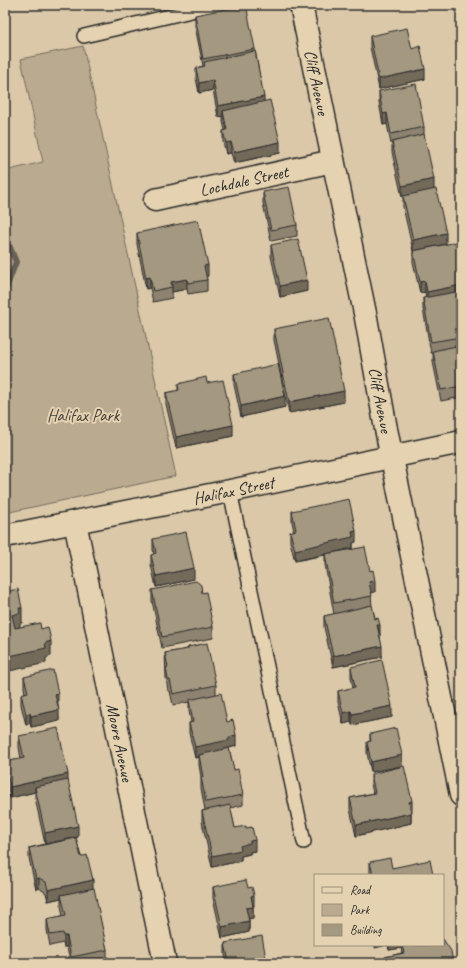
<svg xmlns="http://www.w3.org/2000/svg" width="466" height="968" viewBox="0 0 466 968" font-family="Caveat,sans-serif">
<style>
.green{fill:#baab90;stroke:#726b5e}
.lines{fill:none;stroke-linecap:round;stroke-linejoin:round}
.stream{stroke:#676156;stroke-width:6}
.service-casing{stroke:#2b2b2b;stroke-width:16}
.minor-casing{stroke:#2b2b2b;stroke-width:25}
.tertiary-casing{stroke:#2b2b2b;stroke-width:25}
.service{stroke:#e5d2b0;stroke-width:13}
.minor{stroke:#e5d2b0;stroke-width:22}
.tertiary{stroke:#e5d2b0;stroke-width:22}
.wall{fill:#8d836f;stroke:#2b2b2b}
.shaded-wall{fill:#736a5a;stroke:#2b2b2b}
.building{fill:#a49881;stroke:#2b2b2b}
.labels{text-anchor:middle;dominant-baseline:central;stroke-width:4;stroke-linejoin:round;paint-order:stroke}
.street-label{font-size:17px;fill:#2b2b2b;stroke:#e5d2b0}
.park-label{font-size:17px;fill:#403e3a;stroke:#e5d2b0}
</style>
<rect width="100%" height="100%" fill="#dac8a8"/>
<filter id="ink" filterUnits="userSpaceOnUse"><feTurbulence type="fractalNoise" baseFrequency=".025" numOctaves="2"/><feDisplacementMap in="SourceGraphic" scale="8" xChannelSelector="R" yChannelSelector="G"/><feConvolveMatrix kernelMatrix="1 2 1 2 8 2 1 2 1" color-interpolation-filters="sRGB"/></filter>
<g filter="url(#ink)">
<polygon class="green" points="83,46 176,476 5,513 5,171 43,162 21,59"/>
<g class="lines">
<polyline class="stream" points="5,291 16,262 10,247"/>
<defs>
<g id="service">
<polyline points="84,36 217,5"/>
<polyline points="230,491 304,842"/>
</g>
<g id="minor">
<path id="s1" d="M301 5 366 318 386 429 461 795"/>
<path id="s2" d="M155 200 333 161"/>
<path id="s3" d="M75 522 165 963"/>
</g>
<g id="tertiary">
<path id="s4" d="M5 536 230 491 461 442"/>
</g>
</defs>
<use href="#service" class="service-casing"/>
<use href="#minor" class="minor-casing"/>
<use href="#tertiary" class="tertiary-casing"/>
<use href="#service" class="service"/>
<use href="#minor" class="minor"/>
<use href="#tertiary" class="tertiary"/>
</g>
<g class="wall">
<polygon points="195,15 255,49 264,102 280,153 234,163 231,153 226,154 223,142 223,131 225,130 223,122 223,116 218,117 213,90 199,93 196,78 196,68 203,66 195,26"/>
<polygon points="370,36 412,49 425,79 379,89 370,47"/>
<polygon points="379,91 424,127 424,138 434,190 404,196 446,244 461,260 461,397 441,401 433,362 433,353 431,353 423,309 423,298 426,298 425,292 420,293 413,262 413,251 403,207 403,196 402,197 392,152 392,144 391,144 387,124 383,125 379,102"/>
<polygon points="263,192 297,225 297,236 271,241 263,203"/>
<polygon points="137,233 208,276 206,276 207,280 207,291 188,294 187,289 172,292 172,298 153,302 150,288 146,289 137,244"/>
<polygon points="271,245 307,291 280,297 271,256"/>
<polygon points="274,329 344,402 289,413 274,340"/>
<polygon points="234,374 285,407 241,417 234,385"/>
<polygon points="207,383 233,436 176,448 166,404 166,393 178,391 178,384"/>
<polygon points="292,511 356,542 353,543 353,548 334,552 370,571 375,592 371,593 372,607 380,635 382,657 333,667 324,627 324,616 334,614 325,565 325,555 295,561 290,542 290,532 294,531 292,522"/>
<polygon points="153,539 194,579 156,587 151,565 151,555 154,554 153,550"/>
<polygon points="152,590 202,593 213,627 213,638 162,648 152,601"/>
<polygon points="188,647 216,685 216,694 236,746 229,748 234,770 243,795 243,805 230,808 235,828 255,851 250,852 250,854 241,856 241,861 212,867 202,822 202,811 205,810 201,788 201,777 199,765 199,757 195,758 189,733 189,723 191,722 189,711 189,702 173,705 170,691 168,691 166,678 165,653 188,649"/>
<polygon points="351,667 392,717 352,725 351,722 343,724 338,702 338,691 353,688 351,677"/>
<polygon points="24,677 58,705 59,721 31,727 30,723 26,725 21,705 21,694 25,693 24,688"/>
<polygon points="370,734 402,766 371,772 367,753 367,742 370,741"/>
<polygon points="19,736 68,781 78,837 76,838 81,857 93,888 107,950 107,960 95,963 70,963 67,947 64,947 63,943 50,946 47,930 47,919 63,916 61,906 61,898 48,901 46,893 39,888 36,890 29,858 29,848 45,844 35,798 35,792 10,798 5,775 5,762 21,759 19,747"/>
<polygon points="371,774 412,812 411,812 411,823 356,836 350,809 350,798 373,793 371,784"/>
<polygon points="370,862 392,868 433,875 370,875"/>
<polygon points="213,887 248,888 254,906 253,906 253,918 249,918 249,932 222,938 213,898"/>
<polygon points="225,943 266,959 266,963 226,963 225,954"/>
<polygon points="388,945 443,945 453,963 385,963 385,957 402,953 401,948 389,950"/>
</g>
<g class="shaded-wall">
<polygon points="425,69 425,79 379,89 379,79"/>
<polygon points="213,80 213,90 199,93 199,83"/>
<polygon points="264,97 264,108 223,111 223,116 218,117 218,106"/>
<polygon points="387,113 387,124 383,125 383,114"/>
<polygon points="231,142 231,153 226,154 226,143"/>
<polygon points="280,142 280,153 234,163 234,152"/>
<polygon points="434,179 434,190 402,197 402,186"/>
<polygon points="446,233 446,244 413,251 413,240"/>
<polygon points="208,265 208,276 204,277 204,266"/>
<polygon points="150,277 150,288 146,289 146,278"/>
<polygon points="187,279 187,289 172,292 172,287 171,282"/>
<polygon points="307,280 307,291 280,297 280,286"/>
<polygon points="425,281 425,292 420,293 420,282"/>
<polygon points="461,285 461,296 427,303 427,292"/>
<polygon points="344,391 344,402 289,413 289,402"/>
<polygon points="285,396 285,407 241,417 241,406"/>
<polygon points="233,425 233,436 176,448 176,437"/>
<polygon points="356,531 356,542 353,543 353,548 295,561 295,550"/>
<polygon points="194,568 194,579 156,587 156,576"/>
<polygon points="375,581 375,592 369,593 369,582"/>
<polygon points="19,608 22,608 22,623 20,623 20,628 12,630 12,615"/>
<polygon points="377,625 380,625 380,635"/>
<polygon points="51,641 51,656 46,658 46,663 5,672 5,657"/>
<polygon points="382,646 382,657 333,667 333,656"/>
<polygon points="58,694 58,705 55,706 55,695"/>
<polygon points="392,706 392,717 352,725 352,714"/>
<polygon points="59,710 59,721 31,727 31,716"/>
<polygon points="351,711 351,722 343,724 343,713"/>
<polygon points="30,713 30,723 26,725 26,714"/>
<polygon points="236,735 236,746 229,748 229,751 199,755 199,757 195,758 195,747"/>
<polygon points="402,755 402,766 371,772 371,762"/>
<polygon points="68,774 68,785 35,787 35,792 10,798 10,787"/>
<polygon points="412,801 412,812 409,813 409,802"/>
<polygon points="411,813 411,823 356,836 356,825"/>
<polygon points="78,826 78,837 45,844 45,833"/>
<polygon points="255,840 255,851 250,852 250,854 241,856 241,861 212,867 212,856 250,841"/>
<polygon points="39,878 39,888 36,890 36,879"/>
<polygon points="93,880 93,891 61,895 61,898 48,901 48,890"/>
<polygon points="254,895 254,906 251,906 251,896"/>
<polygon points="253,907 253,918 246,919 246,908"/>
<polygon points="249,921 249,932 222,938 222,927"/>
<rect x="64" y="936" width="3" height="11"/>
<polygon points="375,945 387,945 375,948"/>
<polygon points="389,945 401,945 401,948 389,950"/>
</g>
<g class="building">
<polygon points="246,5 255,49 203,59 195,15"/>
<polygon points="407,28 412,49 420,46 425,69 379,79 370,36"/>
<polygon points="255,51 264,97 218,106 213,80 199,83 196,68 205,66 204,62"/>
<polygon points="416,84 424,127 391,134 387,113 383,114 379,91"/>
<polygon points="270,100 280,142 234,152 231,142 226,143 223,131 227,130 223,111"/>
<polygon points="424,134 434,179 402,186 392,142"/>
<polygon points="289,187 297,225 271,230 263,192"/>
<polygon points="436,189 446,233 413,240 403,196"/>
<polygon points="198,220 208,265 204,266 207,280 188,283 187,279 171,282 172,287 153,291 150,277 146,278 137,233"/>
<polygon points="298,239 307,280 280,286 271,245"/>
<polygon points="457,242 461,260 461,285 427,292 425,281 420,282 413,251"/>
<polygon points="461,291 461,337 431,342 423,298"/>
<polygon points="329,318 344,391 289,402 274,329"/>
<polygon points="461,345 461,386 441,390 433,351"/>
<polygon points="278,364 285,396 241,406 234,374"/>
<polygon points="206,377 207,383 223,380 233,425 176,437 166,393 179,390 178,384"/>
<polygon points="349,499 356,531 352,532 353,537 295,550 290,532 296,530 292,511"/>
<polygon points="186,532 194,568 156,576 151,555 156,553 153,539"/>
<polygon points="365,547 370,571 373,570 375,581 369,582 372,596 334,603 325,554"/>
<polygon points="196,581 201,585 202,593 206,592 213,627 162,637 152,590"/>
<polygon points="18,589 22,608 19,608 20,613 12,615 15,628 40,623 41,629 48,627 51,641 45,643 46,648 5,657 5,592"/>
<polygon points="372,605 375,619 378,618 380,625 377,625 382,646 333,656 324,616"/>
<polygon points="207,643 216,685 173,694 170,680 168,680 166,668 168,667 165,653 188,649 188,647"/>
<polygon points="382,660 392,706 352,714 351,711 343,713 338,691 355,687 351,667"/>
<polygon points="53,670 58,694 55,695 59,710 31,716 30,713 26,714 21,694 28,692 24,677"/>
<polygon points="221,693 227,722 233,720 236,735 229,737 229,740 195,747 189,723 193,722 189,700"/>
<polygon points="58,728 68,774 10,787 5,762 24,758 19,736"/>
<polygon points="396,728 402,755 371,762 367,742 371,741 370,734"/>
<polygon points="229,748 234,770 238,769 243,795 206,802 201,777 203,777 199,755"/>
<polygon points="404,766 412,801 409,802 411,813 356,825 350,798 375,793 371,774"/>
<polygon points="68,780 78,826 45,833 35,787"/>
<polygon points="230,805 235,828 246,826 246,828 252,827 255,840 250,841 250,843 240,846 241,850 212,856 202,811"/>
<polygon points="76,838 81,857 87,855 93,880 48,890 46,882 39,878 36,879 29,848"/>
<polygon points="390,858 392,868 430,860 433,875 373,875 370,862"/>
<polygon points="246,880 248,888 252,887 254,895 251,896 253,907 246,908 249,921 222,927 213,887"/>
<polygon points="94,888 107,950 71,957 67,936 64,936 63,933 50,935 47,919 66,915 61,895"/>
<polygon points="262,936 266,959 251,962 252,963 229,963 225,943"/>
<polygon points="443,939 451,951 453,963 387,963 385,957 404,953 402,945 443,945"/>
</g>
</g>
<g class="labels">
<g class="street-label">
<text stroke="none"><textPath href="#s1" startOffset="79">Cliff Avenue</textPath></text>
<text stroke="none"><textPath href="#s2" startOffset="91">Lochdale Street</textPath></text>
<text stroke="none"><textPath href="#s1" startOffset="403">Cliff Avenue</textPath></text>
<text stroke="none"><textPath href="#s4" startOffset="233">Halifax Street</textPath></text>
<text stroke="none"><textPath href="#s3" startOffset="225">Moore Avenue</textPath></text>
</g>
<g class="park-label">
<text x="83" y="415">Halifax Park</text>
</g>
</g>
<rect width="466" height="968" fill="none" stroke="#e5d2b0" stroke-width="20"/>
<rect x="10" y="10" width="446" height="948" fill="none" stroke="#2b2b2b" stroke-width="1.5" filter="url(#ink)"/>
<rect x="314" y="874" width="130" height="72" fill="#e5d2b0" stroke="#9b8f7b"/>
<rect x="322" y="887" width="20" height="6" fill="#e5d2b0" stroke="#9b8f7b"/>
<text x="350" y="894" font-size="12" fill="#2b2b2b">Road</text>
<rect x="322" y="904" width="20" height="12" fill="#baab90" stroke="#9b8f7b"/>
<text x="350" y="914" font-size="12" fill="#2b2b2b">Park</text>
<rect x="322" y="924" width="20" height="12" fill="#a49881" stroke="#9b8f7b"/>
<text x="350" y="934" font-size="12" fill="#2b2b2b">Building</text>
</svg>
